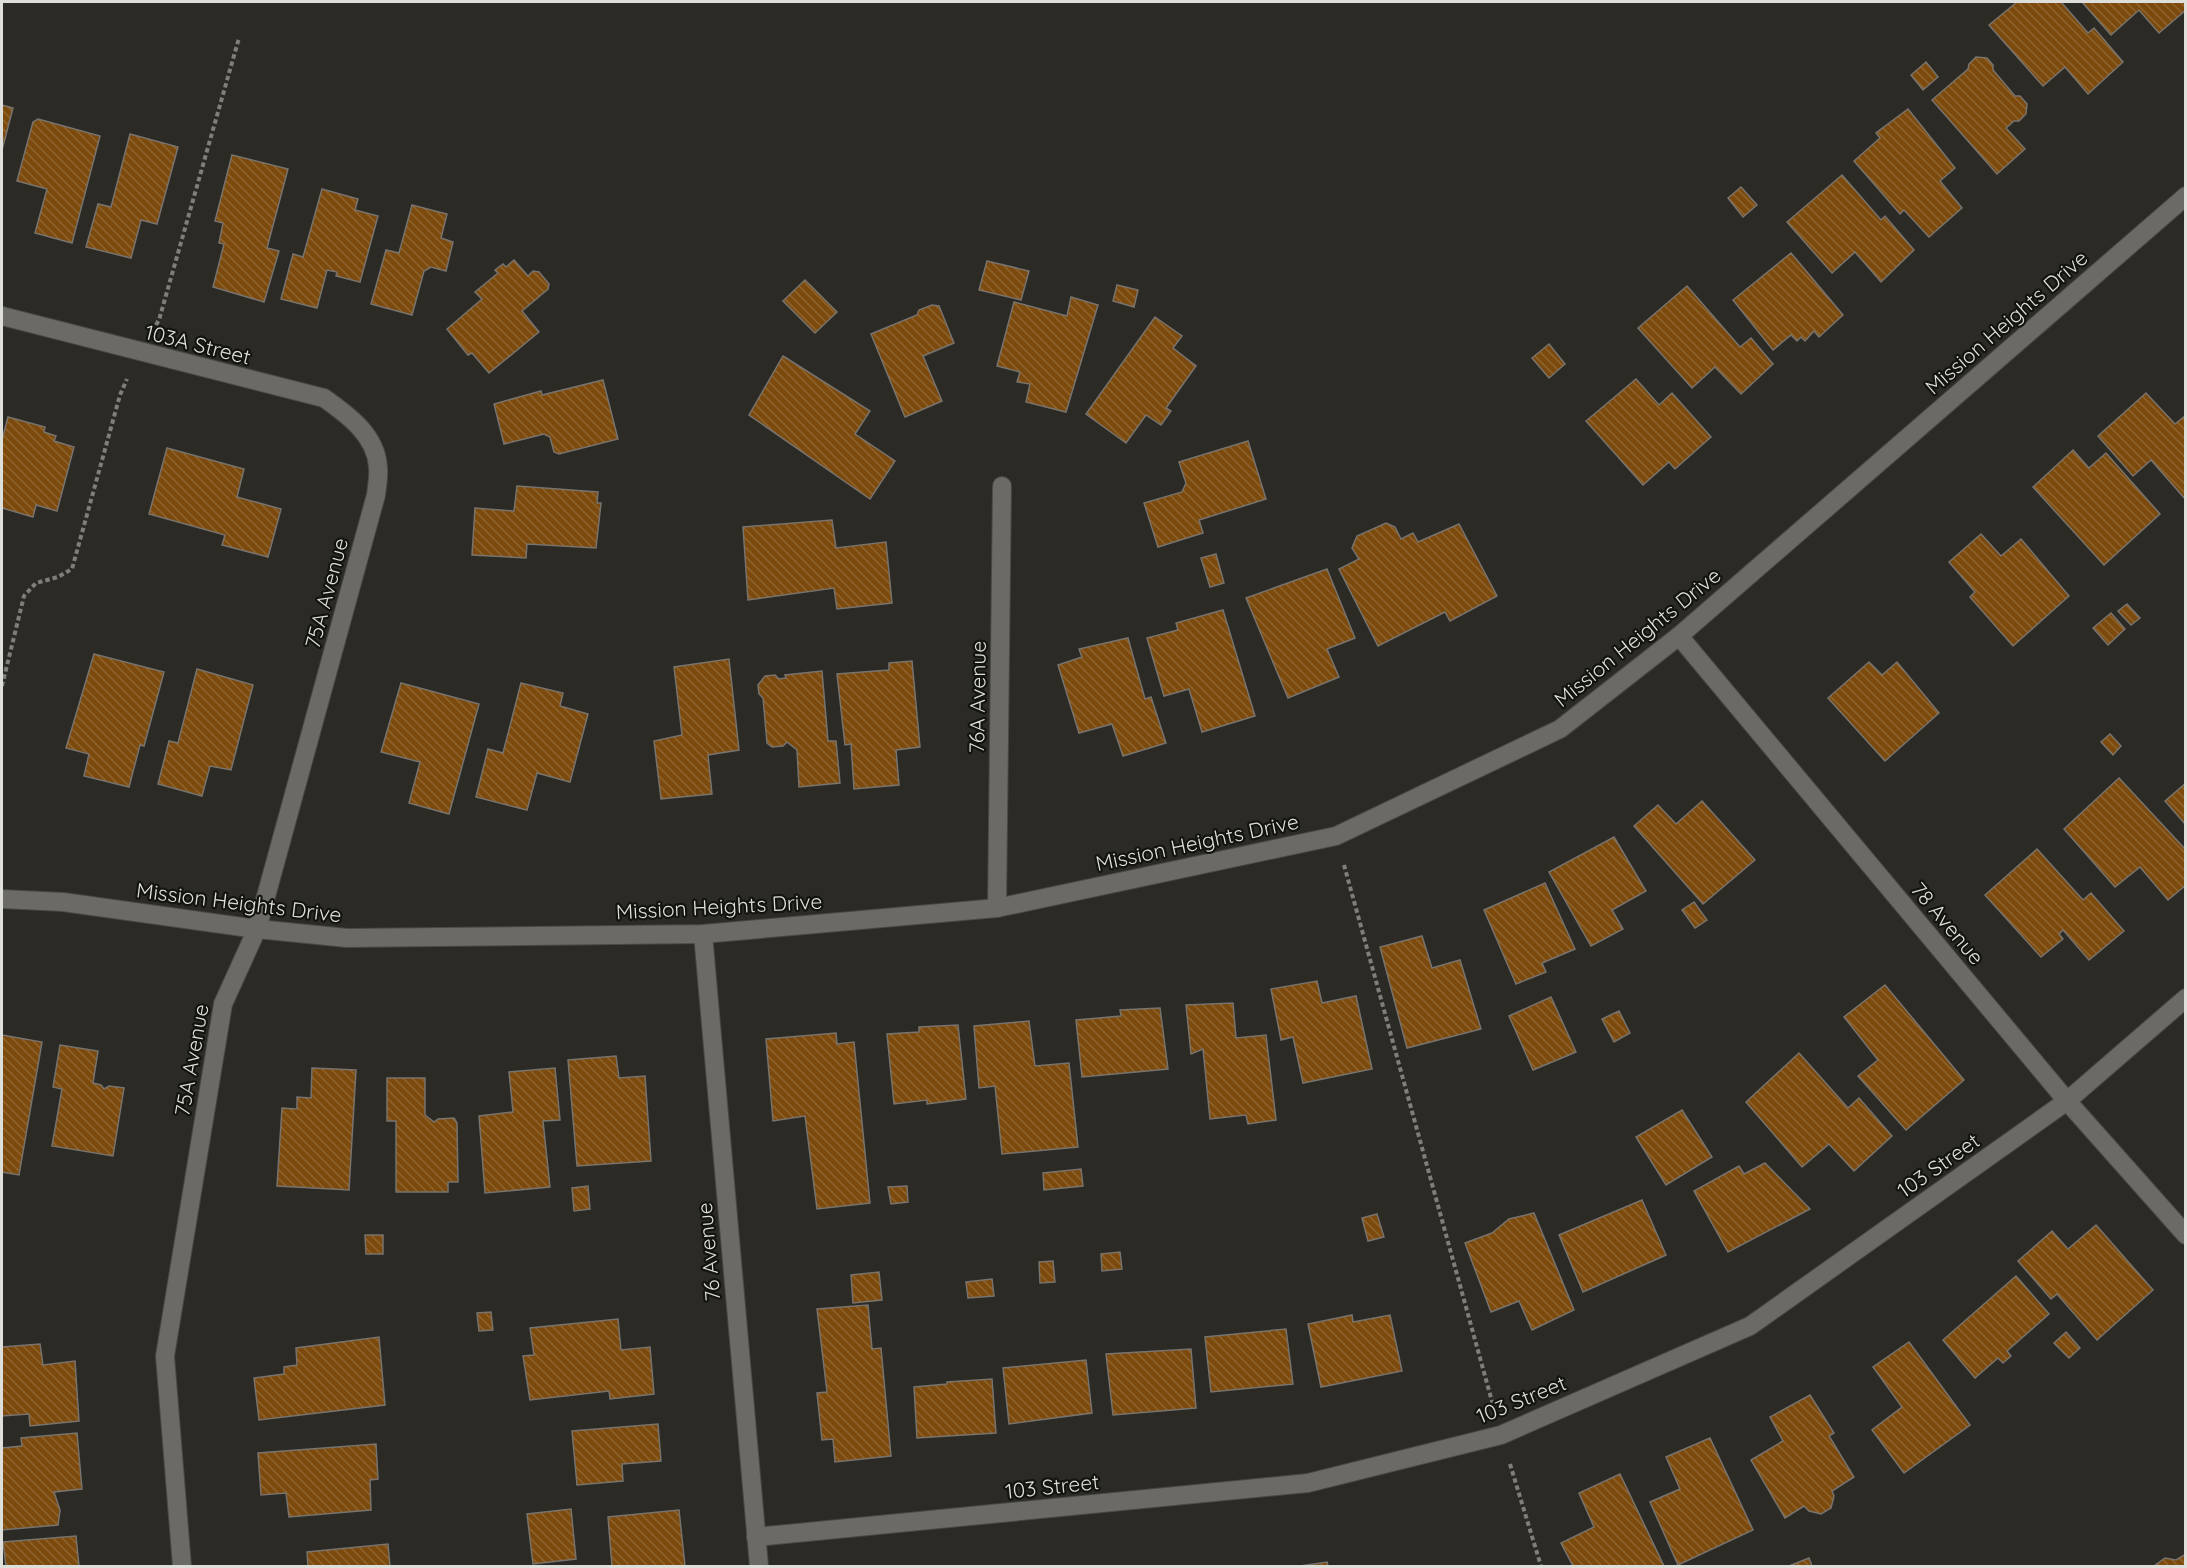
<svg xmlns="http://www.w3.org/2000/svg" width="2187" height="1568" viewBox="0 0 2187 1568" font-family="Quicksand,sans-serif">
<style>
.building{fill:url(#building-back-hatch);stroke:#78736e;stroke-width:1.5}
.lines{fill:none;stroke-linecap:round;stroke-linejoin:round}
.street-casing{stroke:#494843;stroke-width:20}
.secondary-casing{stroke:#494843;stroke-width:20}
.path{stroke:#7f7f7a;stroke-width:4;stroke-dasharray:4.5 3;stroke-linecap:butt}
.street{stroke:#6b6a64;stroke-width:18}
.secondary{stroke:#6b6a64;stroke-width:18}
.labels{text-anchor:middle;dominant-baseline:central;stroke-width:4.5;stroke-linejoin:round;paint-order:stroke}
.street-label{font-size:21px;fill:#dededa;stroke:#131310}
</style>
<defs>
<pattern id="building-back-hatch" width="6" height="6" patternUnits="userSpaceOnUse" patternTransform="scale(1.5)"><rect width="6" height="6" fill="#7c4a0c"/><path d="M-1 5l2 2M0 0l6 6M5-1l2 2" fill="none" stroke="#8e642f"/></pattern>
</defs>
<rect width="100%" height="100%" fill="#2b2a24"/>
<g class="building">
<polygon points="2017,2 2061,2 2088,33 2094,28 2123,62 2088,94 2065,67 2043,86 1989,25"/>
<polygon points="2082,2 2186,2 2186,10 2159,33 2139,10 2111,35"/>
<polygon points="1976,57 1987,58 1993,65 1993,70 2015,96 2020,96 2027,104 2026,114 2019,121 2014,121 2006,128 2025,149 1997,174 1932,100 1968,69 1969,64"/>
<polygon points="1926,62 1938,77 1923,90 1911,75"/>
<polygon points="2,105 13,108 2,150"/>
<polygon points="1908,109 1955,168 1940,181 1962,208 1929,237 1904,210 1900,214 1854,161 1880,138 1876,133"/>
<polygon points="38,119 100,136 72,243 35,233 47,189 17,181 33,122"/>
<polygon points="130,134 178,147 157,224 141,220 131,258 86,247 98,204 111,207"/>
<polygon points="232,155 288,169 267,248 279,251 264,302 213,287 224,244 219,243 223,223 215,221"/>
<polygon points="1842,175 1881,220 1885,216 1914,250 1881,282 1855,252 1832,273 1787,222"/>
<polygon points="1741,187 1757,205 1743,217 1728,198"/>
<polygon points="322,189 358,199 355,210 378,216 360,282 336,276 337,272 327,270 317,308 281,299 293,254 303,257"/>
<polygon points="412,205 447,214 441,238 453,242 446,271 431,267 424,271 412,315 371,304 386,250 399,253"/>
<polygon points="1791,253 1843,315 1819,337 1814,331 1805,341 1801,337 1797,341 1791,335 1773,350 1733,300"/>
<polygon points="514,260 528,276 533,271 539,272 549,284 548,289 522,311 539,332 489,373 472,353 468,355 447,329 482,299 475,292 498,273 495,270 503,264 506,267"/>
<polygon points="987,261 1029,271 1021,300 979,290"/>
<polygon points="805,280 837,312 815,333 783,301"/>
<polygon points="1117,285 1138,290 1134,307 1113,301"/>
<polygon points="1687,286 1740,347 1751,338 1773,364 1741,394 1715,367 1692,388 1638,328"/>
<polygon points="1071,297 1098,305 1066,412 1026,402 1030,384 1017,382 1020,372 997,366 1014,302 1067,316"/>
<polygon points="932,305 939,306 954,343 923,356 942,401 905,417 871,334 917,315 919,310"/>
<polygon points="1155,317 1182,336 1173,348 1196,366 1166,408 1171,411 1161,425 1146,415 1126,443 1086,414"/>
<polygon points="1549,344 1565,364 1549,378 1532,358"/>
<polygon points="783,356 870,411 855,434 895,461 870,499 749,415"/>
<polygon points="1636,379 1659,405 1672,393 1711,437 1675,469 1669,462 1643,485 1586,421"/>
<polygon points="603,380 618,439 559,454 554,452 550,437 544,434 504,444 494,404 541,391 542,395"/>
<polygon points="2146,393 2175,424 2186,415 2186,500 2151,460 2133,476 2098,436"/>
<polygon points="8,417 45,427 44,432 56,436 54,441 74,447 57,511 36,505 33,517 2,508 2,440"/>
<polygon points="1248,441 1266,499 1199,520 1203,533 1158,547 1144,503 1182,492 1186,483 1179,462"/>
<polygon points="167,448 244,469 237,497 281,509 268,557 222,545 225,535 149,514"/>
<polygon points="2073,450 2089,468 2106,453 2160,514 2104,565 2033,487"/>
<polygon points="517,486 598,492 597,503 601,503 596,548 527,544 526,558 472,555 475,508 514,511"/>
<polygon points="832,520 836,548 886,542 892,603 837,609 834,588 748,600 743,527"/>
<polygon points="1386,523 1395,527 1401,539 1413,533 1418,542 1459,524 1497,596 1450,621 1445,612 1378,646 1339,569 1359,559 1352,548 1357,536"/>
<polygon points="1981,534 2001,556 2021,539 2069,596 2013,646 1970,597 1975,592 1949,562"/>
<polygon points="1216,554 1224,583 1210,587 1201,558"/>
<polygon points="1327,569 1355,638 1327,649 1339,677 1288,698 1246,598"/>
<polygon points="2127,604 2140,618 2131,625 2118,611"/>
<polygon points="1223,610 1255,716 1202,732 1189,689 1164,696 1147,638 1178,630 1176,623"/>
<polygon points="2111,613 2125,629 2108,645 2093,628"/>
<polygon points="1128,638 1145,699 1151,697 1166,743 1123,756 1112,724 1079,733 1058,665 1082,657 1079,649"/>
<polygon points="94,654 164,672 144,746 140,745 129,787 84,776 89,754 66,748"/>
<polygon points="729,659 739,750 708,755 712,794 661,799 654,741 682,735 674,667"/>
<polygon points="912,661 920,747 896,750 899,785 854,789 851,744 845,745 837,674 889,670 889,663"/>
<polygon points="1869,662 1882,675 1897,662 1939,713 1885,761 1828,698"/>
<polygon points="197,669 253,685 231,770 210,766 202,796 158,784 169,741 178,743"/>
<polygon points="822,671 828,741 836,741 840,783 799,787 797,750 787,742 783,746 772,747 767,743 763,698 759,694 758,685 765,676 775,675 779,679 786,678 785,675"/>
<polygon points="401,683 479,704 449,814 409,803 420,762 381,752"/>
<polygon points="521,683 563,693 560,706 588,714 570,782 537,773 527,810 476,797 488,749 503,753"/>
<polygon points="2110,734 2121,746 2113,755 2101,742"/>
<polygon points="2119,778 2186,850 2186,885 2168,900 2140,867 2115,887 2064,829"/>
<polygon points="2186,783 2186,825 2165,801"/>
<polygon points="1702,801 1755,860 1703,904 1634,826 1658,805 1676,824"/>
<polygon points="1614,837 1646,891 1612,910 1623,929 1591,946 1549,872"/>
<polygon points="2037,849 2083,900 2091,893 2124,931 2089,960 2063,930 2059,934 2063,939 2041,957 1985,895"/>
<polygon points="1545,883 1575,949 1542,963 1546,972 1516,984 1484,910"/>
<polygon points="1694,902 1707,920 1695,928 1682,910"/>
<polygon points="1422,936 1432,968 1460,960 1481,1029 1407,1048 1380,947"/>
<polygon points="1317,981 1322,1003 1356,996 1372,1069 1303,1083 1293,1037 1281,1040 1271,989"/>
<polygon points="1885,985 1964,1080 1906,1130 1858,1076 1878,1060 1844,1017"/>
<polygon points="1551,997 1576,1052 1533,1070 1509,1016"/>
<polygon points="1233,1003 1236,1038 1266,1035 1276,1120 1248,1124 1246,1115 1210,1119 1203,1049 1191,1054 1186,1005"/>
<polygon points="1160,1008 1168,1069 1082,1077 1076,1020 1121,1016 1120,1010"/>
<polygon points="1619,1011 1630,1033 1614,1042 1602,1019"/>
<polygon points="1029,1021 1035,1066 1069,1063 1078,1147 1002,1154 995,1086 979,1088 974,1026"/>
<polygon points="958,1025 966,1099 927,1104 927,1100 894,1104 887,1034 919,1032 919,1027"/>
<polygon points="836,1033 837,1044 854,1042 870,1203 817,1209 805,1116 773,1121 766,1039"/>
<polygon points="2,1035 42,1042 19,1175 2,1172"/>
<polygon points="60,1045 98,1051 93,1083 101,1085 104,1089 109,1086 124,1088 113,1156 52,1146 62,1089 53,1087"/>
<polygon points="1799,1053 1848,1108 1859,1098 1892,1136 1854,1171 1829,1144 1802,1167 1746,1102"/>
<polygon points="616,1056 619,1078 645,1076 651,1161 577,1166 568,1060"/>
<polygon points="312,1068 356,1070 349,1190 277,1186 282,1108 297,1109 297,1097 311,1098"/>
<polygon points="555,1068 560,1120 543,1121 550,1187 485,1193 479,1116 513,1112 509,1072"/>
<polygon points="387,1078 425,1078 425,1115 434,1122 438,1119 454,1118 457,1123 458,1182 448,1182 448,1192 396,1192 396,1121 387,1121"/>
<polygon points="1682,1110 1712,1157 1666,1185 1636,1137"/>
<polygon points="1765,1163 1810,1209 1728,1252 1694,1191 1739,1166 1744,1174"/>
<polygon points="1081,1169 1083,1186 1044,1190 1043,1173"/>
<polygon points="588,1186 590,1209 574,1211 572,1188"/>
<polygon points="907,1186 908,1202 891,1204 888,1187"/>
<polygon points="1642,1200 1666,1255 1583,1292 1559,1235"/>
<polygon points="1534,1213 1574,1310 1532,1330 1519,1301 1491,1312 1465,1243 1492,1233 1509,1219"/>
<polygon points="1377,1214 1384,1237 1368,1241 1362,1218"/>
<polygon points="2096,1225 2153,1290 2097,1340 2057,1294 2051,1299 2018,1261 2052,1231 2068,1249"/>
<polygon points="365,1235 383,1235 383,1254 366,1254"/>
<polygon points="1120,1252 1122,1269 1102,1271 1101,1254"/>
<polygon points="1053,1261 1055,1282 1040,1283 1039,1262"/>
<polygon points="879,1272 882,1300 853,1303 851,1275"/>
<polygon points="2016,1276 2049,1314 2007,1351 2011,1356 2003,1363 1998,1358 1975,1378 1943,1340"/>
<polygon points="992,1279 994,1296 968,1298 966,1282"/>
<polygon points="868,1305 872,1349 881,1348 891,1456 835,1462 833,1439 822,1440 817,1393 827,1392 817,1309"/>
<polygon points="491,1312 493,1330 479,1331 477,1313"/>
<polygon points="1352,1315 1353,1322 1390,1315 1402,1371 1321,1387 1308,1324"/>
<polygon points="618,1319 621,1350 650,1347 654,1394 610,1399 609,1391 530,1400 523,1356 534,1355 530,1328"/>
<polygon points="1286,1329 1293,1384 1211,1392 1205,1337"/>
<polygon points="2066,1332 2080,1348 2069,1358 2054,1343"/>
<polygon points="379,1337 385,1405 259,1420 254,1378 284,1374 284,1367 297,1365 296,1348"/>
<polygon points="1909,1342 1970,1425 1904,1473 1872,1430 1902,1407 1873,1367"/>
<polygon points="40,1344 43,1365 75,1361 79,1421 30,1426 29,1414 2,1416 2,1347"/>
<polygon points="1191,1349 1196,1408 1113,1415 1106,1354"/>
<polygon points="1086,1360 1092,1413 1009,1424 1003,1368"/>
<polygon points="992,1379 996,1433 917,1438 914,1387 947,1384 947,1382"/>
<polygon points="1810,1395 1834,1433 1829,1436 1854,1477 1832,1491 1834,1496 1831,1508 1821,1514 1809,1511 1804,1506 1785,1518 1751,1460 1783,1441 1770,1417"/>
<polygon points="658,1424 661,1461 622,1464 623,1481 577,1485 572,1431"/>
<polygon points="77,1433 82,1489 54,1492 60,1510 58,1525 2,1530 2,1448 22,1446 21,1438"/>
<polygon points="1710,1438 1753,1530 1678,1565 1650,1502 1680,1489 1666,1457"/>
<polygon points="376,1444 378,1479 370,1480 371,1510 289,1517 286,1493 261,1495 258,1453"/>
<polygon points="1620,1474 1664,1566 1573,1566 1561,1543 1594,1527 1579,1493"/>
<polygon points="571,1509 576,1559 533,1564 527,1514"/>
<polygon points="679,1510 685,1566 612,1566 608,1517"/>
<polygon points="76,1536 79,1566 6,1566 3,1542"/>
<polygon points="388,1544 390,1566 308,1566 307,1552"/>
<polygon points="2186,1554 2186,1566 2154,1566 2165,1558 2176,1560"/>
<polygon points="1809,1558 1812,1566 1789,1566"/>
<polygon points="1327,1562 1328,1566 1300,1566"/>
</g>
<g class="lines">
<defs>
<g id="street">
<path d="M2 316 324 398C348 415 376 435 378 467 379 476 377 486 376 495L257 929 223 1004 165 1356 182 1566"/>
<polyline points="1679,636 2067,1101 2186,1235"/>
<polyline points="997,908 1002,486"/>
<polyline points="703,934 759,1566"/>
<polyline points="756,1537 1308,1483 1501,1435 1750,1326 2067,1101 2186,998"/>
</g>
<polyline id="secondary" points="2,899 63,902 257,929 347,938 703,934 997,908 1336,836 1560,729 1679,636 2186,196"/>
</defs>
<use href="#street" class="street-casing"/>
<use href="#secondary" class="secondary-casing"/>
<g class="path">
<polyline points="156,325 159,320 239,38"/>
<polyline points="2,686 24,596 36,583 58,577 72,569 120,395 127,379"/>
<polyline points="1344,865 1493,1405"/>
<polyline points="1510,1464 1541,1566"/>
</g>
<use href="#street" class="street"/>
<use href="#secondary" class="secondary"/>
</g>
<g class="labels">
<g class="street-label">
<text transform="translate(2006 322) rotate(-41)">Mission Heights Drive</text>
<text transform="translate(198 344) rotate(14)">103A Street</text>
<text transform="translate(326 593) rotate(-75)">75A Avenue</text>
<text transform="translate(1637 637) rotate(-39)">Mission Heights Drive</text>
<text transform="translate(977 697) rotate(-89)">76A Avenue</text>
<text transform="translate(1197 842) rotate(-12)">Mission Heights Drive</text>
<text transform="translate(239 902) rotate(7)">Mission Heights Drive</text>
<text transform="translate(719 906) rotate(-3)">Mission Heights Drive</text>
<text transform="translate(1948 923) rotate(50)">78 Avenue</text>
<text transform="translate(191 1060) rotate(-80)">75A Avenue</text>
<text transform="translate(1938 1165) rotate(-35)">103 Street</text>
<text transform="translate(708 1252) rotate(-95)">76 Avenue</text>
<text transform="translate(1521 1399) rotate(-22)">103 Street</text>
<text transform="translate(1052 1486) rotate(-6)">103 Street</text>
</g>
</g>
<rect width="2187" height="1568" fill="none" stroke="#dededa" stroke-width="6"/>
</svg>
